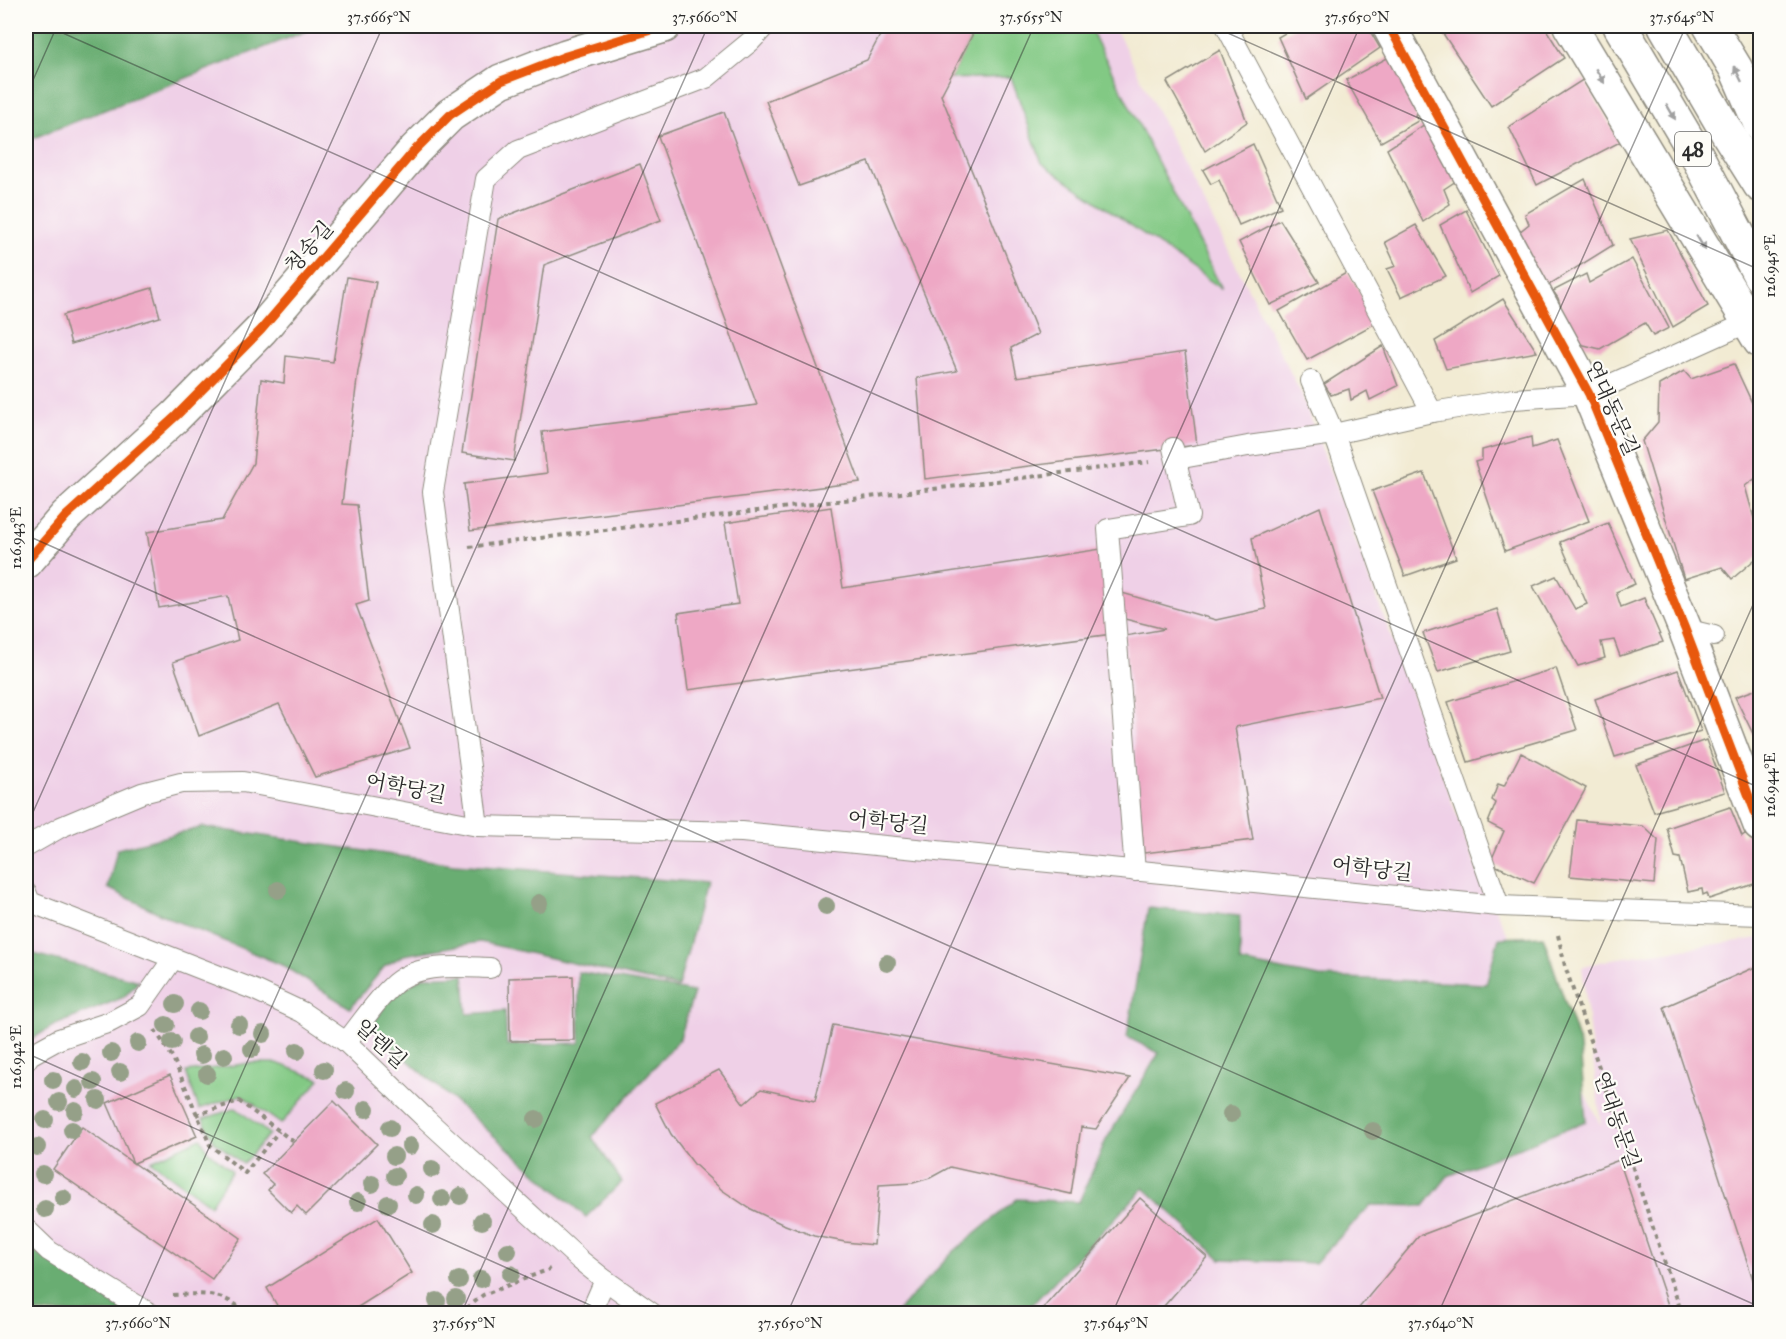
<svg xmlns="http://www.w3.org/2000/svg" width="1786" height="1339" viewBox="0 0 1786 1339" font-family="'IM FELL Great Primer','Noto Serif KR',serif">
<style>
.built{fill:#efd0e7}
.green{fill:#82c984;stroke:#567a58;stroke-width:1.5}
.forest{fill:#69ad72;stroke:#4a6c4e;stroke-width:1.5}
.building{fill:#eea8c5}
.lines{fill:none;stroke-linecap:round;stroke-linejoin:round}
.service-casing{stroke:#8e8b7f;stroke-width:22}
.minor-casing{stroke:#8e8b7f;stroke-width:36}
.primary-casing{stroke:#8e8b7f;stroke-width:36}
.path{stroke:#8e8b7f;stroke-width:4;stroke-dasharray:4.5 4.5;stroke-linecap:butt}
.service{stroke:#fff;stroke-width:20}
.minor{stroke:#fff;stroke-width:33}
.primary{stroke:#fff;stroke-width:33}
.cycleway-casing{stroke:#fdfcf7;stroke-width:13}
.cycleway{stroke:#e8590c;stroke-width:9}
.tree{fill:#95a088}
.oneway{fill:#a0a0a0}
.ticks{fill:none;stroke:#2b2b2b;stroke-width:1.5;stroke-opacity:0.45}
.labels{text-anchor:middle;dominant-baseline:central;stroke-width:4.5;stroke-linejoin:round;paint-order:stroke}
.shield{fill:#fdfcf7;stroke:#6a6a68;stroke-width:1.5}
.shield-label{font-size:20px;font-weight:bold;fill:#2b2b2b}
.street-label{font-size:21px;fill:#2b2b2b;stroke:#fdfcf7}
.neatline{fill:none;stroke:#2b2b2b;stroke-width:2}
.ticks-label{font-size:15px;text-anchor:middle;fill:#2b2b2b}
</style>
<rect width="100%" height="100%" fill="#fdfcf7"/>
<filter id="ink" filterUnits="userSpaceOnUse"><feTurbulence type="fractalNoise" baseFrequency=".0167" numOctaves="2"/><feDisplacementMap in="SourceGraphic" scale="12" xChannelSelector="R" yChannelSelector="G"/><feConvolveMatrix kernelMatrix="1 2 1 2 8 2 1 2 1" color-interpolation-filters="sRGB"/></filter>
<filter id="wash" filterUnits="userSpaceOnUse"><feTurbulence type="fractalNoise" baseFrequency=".008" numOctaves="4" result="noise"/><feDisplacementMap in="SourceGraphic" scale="24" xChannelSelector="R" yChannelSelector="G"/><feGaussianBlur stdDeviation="1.35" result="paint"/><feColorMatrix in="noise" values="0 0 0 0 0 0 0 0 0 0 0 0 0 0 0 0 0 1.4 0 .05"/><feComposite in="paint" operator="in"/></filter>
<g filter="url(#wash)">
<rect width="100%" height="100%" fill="#f2ebd3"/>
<polygon class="built" points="319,26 1114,26 1302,395 1480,878 1601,1126 1582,967 1612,959 1760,938 1760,1313 26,1314 26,141"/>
<g class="green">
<polygon points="977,26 1089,26 1222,289 1042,163 1011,77 949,79"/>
<polygon points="251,1063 277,1063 320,1079 281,1124 241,1095 199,1109 186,1072"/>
<polygon points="236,1108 269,1134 243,1164 214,1141 203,1119"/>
<polygon points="201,1138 207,1150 232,1171 210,1205 151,1161"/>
</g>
<g class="forest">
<polygon points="26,26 319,26 26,141"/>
<polygon points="203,827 454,864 706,883 678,987 480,942 404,955 385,966 350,1008 282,965 171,919 108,888 117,849"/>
<polygon points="1148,908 1240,916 1240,962 1320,977 1486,984 1499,938 1543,936 1580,1046 1586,1121 1448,1176 1424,1206 1371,1205 1315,1263 1221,1259 1144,1188 1024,1313 896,1313 953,1252 1017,1199 1079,1202 1106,1140 1159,1053 1127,1037"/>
<polygon points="26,952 139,981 124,997 53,1026 26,1043"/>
<polygon points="578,972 694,992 680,1038 592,1137 622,1182 586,1217 370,1027 393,995 423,977 464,975 467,1014 505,1011 507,1045 580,1043"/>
<polygon points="26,1245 127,1313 26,1313"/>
</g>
<g id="blocks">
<g class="building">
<polygon points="885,26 977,26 941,95 1038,334 1011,348 1017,377 1185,352 1197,445 925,479 917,378 957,371 869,162 799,186 766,101 867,60"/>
<polygon points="1297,26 1367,26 1380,48 1306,99 1278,37"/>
<polygon points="1438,26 1544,26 1564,58 1491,106"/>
<polygon points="1220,50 1247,122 1205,151 1167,82"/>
<polygon points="1391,56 1418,109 1415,115 1418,121 1381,142 1346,80"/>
<polygon points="1584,79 1620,142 1537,185 1509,127"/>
<polygon points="724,112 860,482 470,531 464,484 547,473 542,432 757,405 658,136"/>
<polygon points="1428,122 1459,179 1444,189 1450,204 1423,222 1387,149"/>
<polygon points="1253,144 1281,207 1239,225 1219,180 1211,184 1203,170"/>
<polygon points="640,164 661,220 544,265 514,461 462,453 498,219"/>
<polygon points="1585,179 1613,245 1542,289 1518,233 1529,224 1525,214"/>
<polygon points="1466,210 1499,276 1470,293 1440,225"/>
<polygon points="1280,220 1319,282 1270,305 1239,242"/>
<polygon points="1416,225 1446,276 1401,297 1387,269 1396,266 1385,242"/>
<polygon points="1668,230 1708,306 1673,327 1630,239"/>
<polygon points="1632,259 1669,328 1653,336 1645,323 1600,349 1572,342 1558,298 1553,291 1586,274 1589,283"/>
<polygon points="1348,272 1378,322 1307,360 1279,311"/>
<polygon points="347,277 376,282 358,371 342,504 357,505 369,601 356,605 410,748 315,777 279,704 199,736 173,662 238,640 228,596 159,608 147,532 222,520 253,463 261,379 284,383 286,356 333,362"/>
<polygon points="152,288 160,317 71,344 63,315"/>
<polygon points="1503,299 1537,352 1446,369 1435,341"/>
<polygon points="1383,346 1398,386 1370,400 1367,391 1351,400 1349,389 1331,395 1324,384"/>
<polygon points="1734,364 1760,420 1760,475 1745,486 1760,540 1760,555 1732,579 1722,567 1684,579 1642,441 1658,422 1659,385 1684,371 1691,379"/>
<polygon points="1531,437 1532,448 1557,440 1589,521 1505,551 1475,462 1482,460 1482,450"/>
<polygon points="1424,473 1456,558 1405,576 1372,491"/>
<polygon points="831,507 843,588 1101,549 1108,589 1216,620 1266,609 1252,538 1320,507 1380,698 1235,727 1253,840 1144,853 1125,636 1165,629 1109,615 1112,634 688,690 678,613 738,604 725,523"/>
<polygon points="1608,523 1635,584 1616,592 1621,607 1644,598 1663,642 1620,656 1614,640 1601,642 1605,658 1578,666 1533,586 1556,576 1575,609 1587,604 1560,542"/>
<polygon points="1497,609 1510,651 1438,672 1423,633"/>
<polygon points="1556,668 1577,730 1468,762 1448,702"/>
<polygon points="1678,670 1701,731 1615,757 1595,699"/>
<polygon points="1760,688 1760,748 1735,697"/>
<polygon points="1706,740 1725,792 1654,812 1636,765"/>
<polygon points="1521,753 1586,788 1534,883 1490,863 1504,831 1488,823 1496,803 1492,800 1498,784 1504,786"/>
<polygon points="1730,807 1742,836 1749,831 1760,859 1760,882 1709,899 1707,893 1703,895 1702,889 1688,892 1680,858 1675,857 1667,828"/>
<polygon points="1577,820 1643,826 1658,840 1654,884 1570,876"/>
<polygon points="1760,965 1760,1301 1664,1007"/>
<polygon points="573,976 574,1040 510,1041 509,978"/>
<polygon points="833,1025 1130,1078 1096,1129 1081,1127 1071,1194 950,1167 930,1178 913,1183 879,1185 874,1245 845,1242 814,1236 780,1223 749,1208 722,1190 694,1164 671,1134 655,1103 719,1070 744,1104 761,1089 815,1101"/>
<polygon points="170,1075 197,1136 134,1163 241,1238 212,1279 53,1169 82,1127 133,1163 107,1103"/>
<polygon points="334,1101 377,1144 306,1215 297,1206 291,1213 268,1190 273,1184 262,1174"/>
<polygon points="1619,1160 1671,1314 1354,1314 1419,1236"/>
<polygon points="1140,1198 1207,1257 1157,1314 1038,1314"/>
<polygon points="378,1218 412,1273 347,1314 282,1314 267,1288"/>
</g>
</g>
</g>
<g filter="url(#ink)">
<use href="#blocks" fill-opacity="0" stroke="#8e8b7f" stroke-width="1.5"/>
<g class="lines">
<defs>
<g id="service">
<polyline points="1226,26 1432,412"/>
<polyline points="1311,381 1334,434 1499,906"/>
<polyline points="1177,459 1248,446 1334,434 1432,412 1514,399 1589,394 1749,322"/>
<polyline points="1685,629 1714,636"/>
<polyline points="478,826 433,492 486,179 518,150 706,78 751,41 765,26"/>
<polyline points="26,847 61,827 142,793 181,783 243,782 478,826 742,832 1499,906 1760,915"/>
<polyline points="1135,871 1108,529 1189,516 1173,448"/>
<polyline points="26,892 30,902 255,990 302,1012 346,1042 427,1120 580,1260 605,1280 653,1314"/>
<path d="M346 1042C361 1024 374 1003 391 987 415 962 458 967 490 968"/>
<polyline points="26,1061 30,1055 59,1039 110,1022 140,1006 173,959"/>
<polyline points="26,1229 49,1251 151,1314"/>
<polyline points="590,1314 605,1280"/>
</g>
<g id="minor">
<polyline points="1389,26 1589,394 1685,629 1760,825"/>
<polyline points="26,562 66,516 176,416 261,330 415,150 450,115 501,81 566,56 664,26"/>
</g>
<g id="primary">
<polyline points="1570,26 1760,341"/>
<polyline points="1620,26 1696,154 1760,276"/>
<polyline points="1665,26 1728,134 1760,185"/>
<polyline points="1710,26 1736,69 1760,124"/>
</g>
</defs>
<use href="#service" class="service-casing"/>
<use href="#minor" class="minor-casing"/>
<use href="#primary" class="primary-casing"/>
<g class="path">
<polyline points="1754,376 1760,392"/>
<polyline points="469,547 1149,462"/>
<polyline points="1558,935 1565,966 1682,1314"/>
<polyline points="155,1030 173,1058 210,1145 245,1173 279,1131"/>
<polyline points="196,1115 239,1101 294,1142"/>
<path d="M173 1295C204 1294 222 1291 248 1314"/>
<polyline points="460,1314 483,1295 550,1269"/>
</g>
<use href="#service" class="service"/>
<use href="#minor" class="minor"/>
<use href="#primary" class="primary"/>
<defs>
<g id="cycleway">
<polyline points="1389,26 1589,394 1685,629 1760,825"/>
<polyline points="26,562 66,516 176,416 261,330 415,150 450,115 501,81 566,56 664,26"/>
</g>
</defs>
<use href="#cycleway" class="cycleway-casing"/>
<use href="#cycleway" class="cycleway"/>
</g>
<g class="tree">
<circle cx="278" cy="890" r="9"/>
<circle cx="539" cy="903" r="9"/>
<circle cx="826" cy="906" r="9"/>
<circle cx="887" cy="963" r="9"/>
<circle cx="175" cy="1004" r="9"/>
<circle cx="199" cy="1011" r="9"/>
<circle cx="166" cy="1025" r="9"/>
<circle cx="239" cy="1025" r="9"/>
<circle cx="263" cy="1034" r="9"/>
<circle cx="196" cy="1037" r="9"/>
<circle cx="172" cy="1042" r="9"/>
<circle cx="138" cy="1043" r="9"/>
<circle cx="252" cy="1049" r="9"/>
<circle cx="297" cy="1051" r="9"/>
<circle cx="111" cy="1053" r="9"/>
<circle cx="202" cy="1055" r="9"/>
<circle cx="224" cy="1056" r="9"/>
<circle cx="82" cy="1062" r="9"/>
<circle cx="324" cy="1070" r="9"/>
<circle cx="120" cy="1072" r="9"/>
<circle cx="207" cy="1074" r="9"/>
<circle cx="53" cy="1080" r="9"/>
<circle cx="93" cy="1082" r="9"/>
<circle cx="76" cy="1089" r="9"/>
<circle cx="346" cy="1091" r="9"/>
<circle cx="98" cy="1100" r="9"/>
<circle cx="59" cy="1102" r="9"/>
<circle cx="366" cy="1109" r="9"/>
<circle cx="75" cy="1111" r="9"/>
<circle cx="1231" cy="1114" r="9"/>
<circle cx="536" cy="1119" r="9"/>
<circle cx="45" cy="1120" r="9"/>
<circle cx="390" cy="1128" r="9"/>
<circle cx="72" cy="1130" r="9"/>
<circle cx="1373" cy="1131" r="9"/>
<circle cx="410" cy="1146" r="9"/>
<circle cx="37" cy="1147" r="9"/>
<circle cx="394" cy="1156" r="9"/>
<circle cx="432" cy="1169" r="9"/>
<circle cx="43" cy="1174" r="9"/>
<circle cx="395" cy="1176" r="9"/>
<circle cx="372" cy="1184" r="9"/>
<circle cx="416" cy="1195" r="9"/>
<circle cx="460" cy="1196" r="9"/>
<circle cx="63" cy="1198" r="9"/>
<circle cx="442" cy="1199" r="9"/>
<circle cx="358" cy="1202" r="9"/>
<circle cx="388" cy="1204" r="9"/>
<circle cx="45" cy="1209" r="9"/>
<circle cx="482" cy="1221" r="9"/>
<circle cx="433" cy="1225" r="9"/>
<circle cx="508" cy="1251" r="9"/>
<circle cx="511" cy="1274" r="9"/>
<circle cx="481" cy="1279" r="9"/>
<circle cx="459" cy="1280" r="9"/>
<circle cx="456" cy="1299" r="9"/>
<circle cx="437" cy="1301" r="9"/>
</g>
<defs><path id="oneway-solid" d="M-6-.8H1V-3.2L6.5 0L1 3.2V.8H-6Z" transform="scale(1.5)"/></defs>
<g class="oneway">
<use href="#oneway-solid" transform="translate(1738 74) rotate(-116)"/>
<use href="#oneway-solid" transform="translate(1600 76) rotate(59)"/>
<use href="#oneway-solid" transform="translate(1671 112) rotate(60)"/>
<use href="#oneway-solid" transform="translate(1701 243) rotate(59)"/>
</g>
</g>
<path class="ticks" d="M47 26 1760 788M1212 26 1760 270M26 96 57 26M26 535 1760 1307M26 828 383 26M26 1053 610 1314M135 1314 708 26M461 1314 1034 26M787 1314 1360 26M1112 1314 1686 26M1438 1314 1760 589"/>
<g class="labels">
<rect class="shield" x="1675" y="132" width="36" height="34" rx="4.5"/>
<g class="shield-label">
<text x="1693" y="149">48</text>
</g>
<g class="street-label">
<text transform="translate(309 247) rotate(-49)">청송길</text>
<text transform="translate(1612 408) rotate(66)">연대동문길</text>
<text transform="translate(406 788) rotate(11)">어학당길</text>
<text transform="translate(888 822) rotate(6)">어학당길</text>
<text transform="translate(1372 869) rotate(6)">어학당길</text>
<text transform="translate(381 1044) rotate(42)">알렌길</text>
<text transform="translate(1617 1120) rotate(71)">연대동문길</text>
</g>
</g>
<rect width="1786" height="1339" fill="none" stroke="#fdfcf7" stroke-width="66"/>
<rect x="33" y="33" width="1720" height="1273" class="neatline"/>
<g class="ticks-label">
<text x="379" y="22">37.5665°N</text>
<text x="705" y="22">37.5660°N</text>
<text x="1031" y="22">37.5655°N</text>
<text x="1357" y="22">37.5650°N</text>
<text x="1682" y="22">37.5645°N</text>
<text transform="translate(1770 266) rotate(-90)" y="5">126.945°E</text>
<text transform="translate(16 538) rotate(-90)" y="5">126.943°E</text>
<text transform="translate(1770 785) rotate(-90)" y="5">126.944°E</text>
<text transform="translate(16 1057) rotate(-90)" y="5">126.942°E</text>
<text x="138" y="1328">37.5660°N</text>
<text x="464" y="1328">37.5655°N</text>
<text x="790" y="1328">37.5650°N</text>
<text x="1116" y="1328">37.5645°N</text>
<text x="1441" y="1328">37.5640°N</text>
</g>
</svg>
